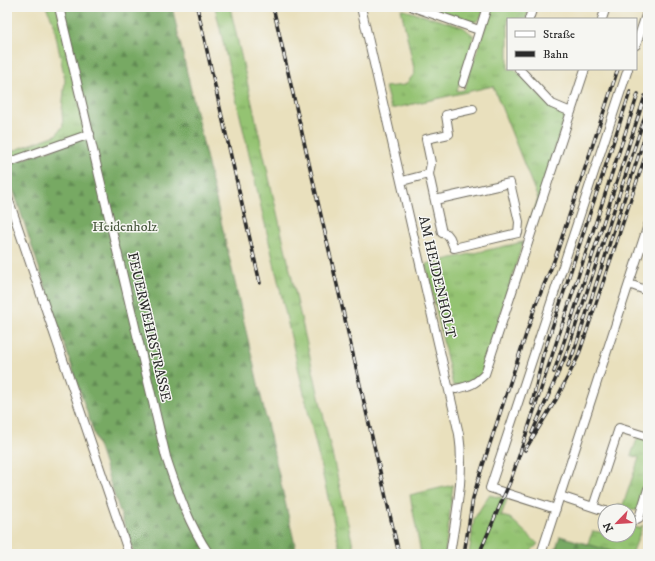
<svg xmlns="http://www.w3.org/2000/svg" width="655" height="561" font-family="'IM FELL DW Pica',serif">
  <defs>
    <pattern id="grass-tufts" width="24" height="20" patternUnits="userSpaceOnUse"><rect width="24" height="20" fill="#94c372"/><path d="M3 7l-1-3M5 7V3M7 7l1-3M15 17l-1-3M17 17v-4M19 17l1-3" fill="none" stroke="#799f5e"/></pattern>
    <pattern id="forest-firs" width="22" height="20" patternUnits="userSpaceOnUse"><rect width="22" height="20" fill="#77a964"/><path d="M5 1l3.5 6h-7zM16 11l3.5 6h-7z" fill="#628a53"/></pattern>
  </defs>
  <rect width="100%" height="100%" fill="#f6f6f2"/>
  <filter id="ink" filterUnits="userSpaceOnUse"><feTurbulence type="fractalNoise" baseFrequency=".025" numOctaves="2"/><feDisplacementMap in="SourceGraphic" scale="8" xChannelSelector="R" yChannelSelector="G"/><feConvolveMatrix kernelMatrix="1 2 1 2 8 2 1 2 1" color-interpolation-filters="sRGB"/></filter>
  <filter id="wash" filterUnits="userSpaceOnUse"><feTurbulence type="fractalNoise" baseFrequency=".012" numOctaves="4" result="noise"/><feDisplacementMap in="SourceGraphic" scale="16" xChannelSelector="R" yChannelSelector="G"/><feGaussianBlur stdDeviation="0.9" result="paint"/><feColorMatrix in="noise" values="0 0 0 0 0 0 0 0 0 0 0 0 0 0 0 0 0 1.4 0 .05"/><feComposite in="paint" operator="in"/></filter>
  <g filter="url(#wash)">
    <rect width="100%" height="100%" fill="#e9e0bd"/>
    <path fill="url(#grass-tufts)" stroke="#60774e" d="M46 7H57L86 135 12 159 10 152 56 135 63 126 62 111 65 80 53 21Z
      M215 7H230L355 554H341Z
      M436 7H484C483 12 482 18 477 21 468 26 445 15 437 10Z
      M492 7H530L526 19H508V69H515L550 106 565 116 529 231 526 232 538 199 493 86 391 109 385 87 405 85 415 73 401 9 463 27 474 36 457 91 464 90Z
      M523 242 482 374 472 382 453 386 426 264Z
      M638 437 648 440V481L638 510 619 511V504L623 505 639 458 631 455Z
      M453 485 445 554H421L410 495Z
      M489 495 507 499 501 516 510 518 538 544 528 554H469L474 519Z
      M643 525 632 554H621L587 545 593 531 605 533V535H629V526L639 528Z"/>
    <path fill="url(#forest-firs)" stroke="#516a48" d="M62 7H172L297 554H134L8 174 12 163 92 135Z
      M560 536 621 554H554Z"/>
  </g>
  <g filter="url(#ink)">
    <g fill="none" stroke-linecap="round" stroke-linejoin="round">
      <g stroke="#6e6a5e" stroke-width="10">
        <path id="minor" d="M59 7 166 457C177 490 189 525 209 554
          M361 7 459 434C465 475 456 514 450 554
          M413 7 479 30
          M529 19 533 7
          M602 19 606 7
          M636 45 648 9
          M519 69 552 104 571 112
          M463 83 487 7
          M7 163 90 134
          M429 174 442 233 447 234 450 238 454 248 518 233 519 222 510 183 435 200
          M402 181 429 174 431 163 426 139 449 134 446 115 473 109
          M7 195 129 554
          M629 284 648 291
          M456 389C470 386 475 384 485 374L585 69
          M560 496 605 511
          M593 507 619 428 648 437
          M556 509 490 488 628 69
          M629 520H635L639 518 648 489
          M541 554 648 225"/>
      </g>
      <use href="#minor" stroke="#fff" stroke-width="8"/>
      <g stroke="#2b2b2b" stroke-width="3.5">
        <path id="rail" d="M197 7 260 283
          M273 7 399 554
          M568 366 574 351 648 127
          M554 372 645 96
          M532 404 543 355 630 92
          M532 433 566 355 648 107
          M525 450 557 398 578 357 648 148
          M464 554 473 498 479 477 536 304 554 261 618 69
          M479 554 510 482 520 453 638 94"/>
      </g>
      <use href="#rail" stroke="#f6f6f2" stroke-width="2" stroke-dasharray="6" stroke-linecap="butt"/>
    </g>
  </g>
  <g text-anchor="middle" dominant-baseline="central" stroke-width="3" stroke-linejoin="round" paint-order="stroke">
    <g font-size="14" fill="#4a5940" stroke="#f6f6f2">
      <text x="125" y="227">Heidenholz</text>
    </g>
    <g font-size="14" fill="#2b2b2b" stroke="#f6f6f2">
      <text transform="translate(437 277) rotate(77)">AM HEIDENHOLT</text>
      <text transform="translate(149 327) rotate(77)">FEUERWEHRSTRASSE</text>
    </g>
  </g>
  <rect width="655" height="561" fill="none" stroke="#f6f6f2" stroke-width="24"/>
  <rect x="507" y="18" width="130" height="52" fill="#f6f6f2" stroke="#a5a5a2"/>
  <rect x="515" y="31" width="20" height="6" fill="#ffffff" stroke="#a5a5a2"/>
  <text x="543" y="38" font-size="12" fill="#2b2b2b">Straße</text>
  <rect x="515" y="51" width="20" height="6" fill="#2b2b2b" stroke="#a5a5a2"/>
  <text x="543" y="58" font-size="12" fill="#2b2b2b">Bahn</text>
  <g transform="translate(617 523) rotate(245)"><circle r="19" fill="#f6f6f2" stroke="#a5a5a2"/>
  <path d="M0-3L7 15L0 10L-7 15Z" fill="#d1495b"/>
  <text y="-6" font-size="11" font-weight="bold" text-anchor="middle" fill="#2b2b2b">N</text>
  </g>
</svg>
